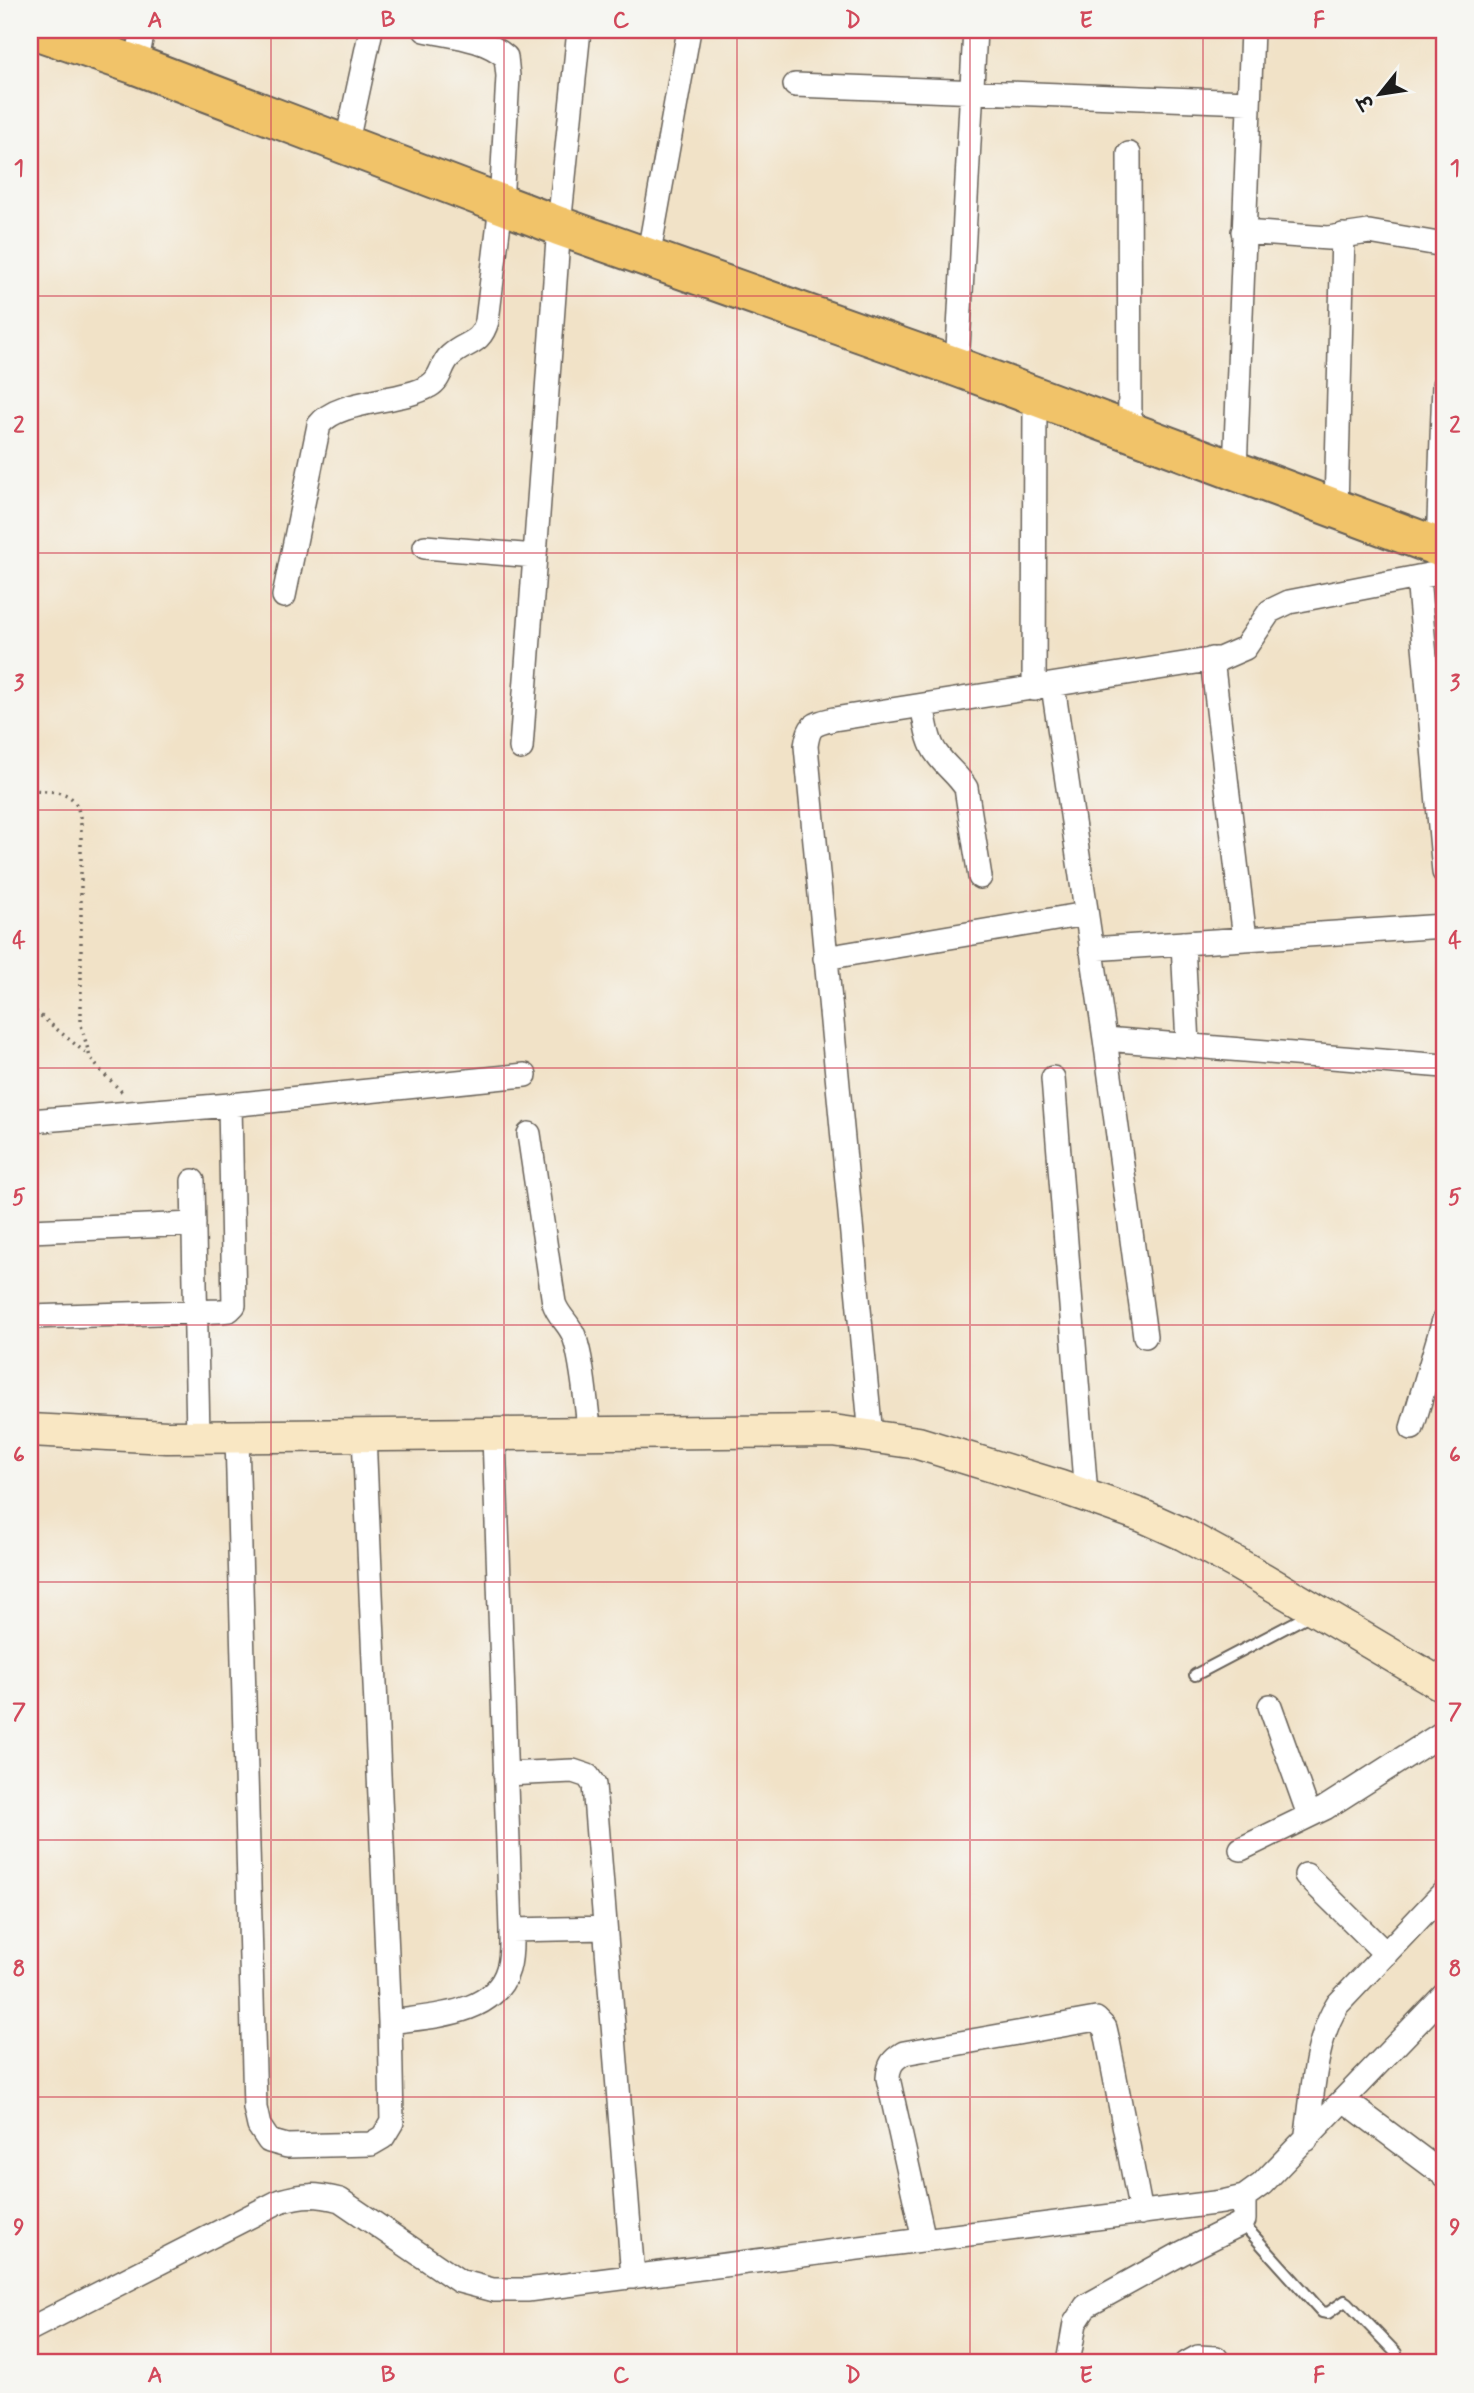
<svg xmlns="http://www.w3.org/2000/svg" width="1474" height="2393" font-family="Mynerve,'Playpen Sans Deva',sans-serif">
  <rect width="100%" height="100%" fill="#f6f6f2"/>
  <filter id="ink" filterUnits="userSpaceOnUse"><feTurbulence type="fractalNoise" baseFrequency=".0143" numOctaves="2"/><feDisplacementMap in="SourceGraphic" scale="14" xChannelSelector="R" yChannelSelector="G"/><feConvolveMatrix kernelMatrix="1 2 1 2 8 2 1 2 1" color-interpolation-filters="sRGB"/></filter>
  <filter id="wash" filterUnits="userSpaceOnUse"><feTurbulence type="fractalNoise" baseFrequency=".00686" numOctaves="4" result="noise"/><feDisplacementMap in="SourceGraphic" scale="28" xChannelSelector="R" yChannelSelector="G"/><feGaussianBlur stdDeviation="1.57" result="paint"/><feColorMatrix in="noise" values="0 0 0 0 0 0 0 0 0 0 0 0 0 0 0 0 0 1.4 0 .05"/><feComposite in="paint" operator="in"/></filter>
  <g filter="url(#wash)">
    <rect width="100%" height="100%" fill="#f1e2c7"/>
  </g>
  <g filter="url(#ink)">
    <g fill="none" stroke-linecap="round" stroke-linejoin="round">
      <g stroke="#676158" stroke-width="14">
        <path id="lane" d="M1195 1675 1311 1614
          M1242 2223 1322 2312 1328 2313 1345 2301 1348 2303 1396 2353"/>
      </g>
      <g stroke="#676158" stroke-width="26">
        <path id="street" d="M136 65 143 30
          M795 85 1249 102
          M346 146 371 30
          M1129 154 1130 431
          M1243 232 1328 238 1369 232 1444 245
          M648 258 689 30
          M957 367 975 30
          M1235 471 1252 30
          M1336 508 1343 235
          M425 547 535 556
          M1438 547 1444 385
          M1418 577 1444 872
          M284 596 319 425C338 399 401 403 429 386 442 379 440 365 450 356 466 341 480 346 487 321L501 205 508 76 506 57C485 38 452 36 425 30
          M1212 659 1245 939
          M1053 686 1105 1039 1145 1336
          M1034 689 1035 397
          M922 706C926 722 927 741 937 754 946 767 958 775 966 788L980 877
          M521 748 559 226 579 30
          M1183 943 1188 1045
          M1091 949 1444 926
          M825 958 1086 914
          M1105 1039 1444 1066
          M1053 1078 1086 1495
          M30 1121 230 1105 525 1075
          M529 1134 554 1303C558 1316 569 1323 574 1336 583 1360 586 1407 590 1434
          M193 1181 198 1437
          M30 1231 194 1224
          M30 1317 220 1311 229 1310 234 1305 230 1105
          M1412 1428 1444 1320
          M871 1436 806 746C809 724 814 724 834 719L1222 658 1245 648 1270 611 1289 602 1444 572
          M237 1437 255 2108 259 2126 269 2141 287 2146 371 2144 383 2137 392 2122 390 2022 364 1436
          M1270 1706 1309 1815
          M505 1774 573 1771 588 1776 594 1785 633 2277
          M1241 1849 1325 1808 1444 1732
          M1306 1875 1386 1954
          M511 1930 605 1928
          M390 2022C429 2016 495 2016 508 1969 512 1956 511 1943 511 1930L494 1436
          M1344 2100 1444 2175
          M1306 2140C1313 2097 1314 2040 1338 2004L1444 1892
          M924 2240 888 2078C889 2065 892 2060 904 2053L1096 2019 1105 2028 1108 2041 1141 2213
          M30 2329 280 2201C304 2194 316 2194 340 2200L459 2281 493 2290H527L1222 2202 1244 2197 1262 2184 1444 1995
          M1068 2363 1075 2323 1086 2306 1182 2253 1242 2223 1244 2220V2197
          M1187 2363 1198 2357 1216 2358 1219 2363"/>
      </g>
      <g stroke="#676158" stroke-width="35">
        <path id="secondary" d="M30 1430 167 1437 833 1431 918 1443 1061 1487 1143 1516 1183 1534 1236 1563 1444 1686"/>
      </g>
      <g stroke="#676158" stroke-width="42">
        <path id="highway" d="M35 30 136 65 559 226 957 367 1444 549"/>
      </g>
      <path stroke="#676158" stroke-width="3.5" stroke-dasharray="2 5" stroke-linecap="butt" d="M30 790C61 792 78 789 81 825V1025L90 1057 99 1069 124 1094
        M30 1007 88 1055"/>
      <use href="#lane" stroke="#fff" stroke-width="10"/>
      <use href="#street" stroke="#fff" stroke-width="23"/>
      <use href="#secondary" stroke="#f9e7c3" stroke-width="32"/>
      <use href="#highway" stroke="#f1c369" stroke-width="38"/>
    </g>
  </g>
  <path fill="none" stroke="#d1495b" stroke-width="2" stroke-opacity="0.55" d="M271 30V2363M504 30V2363M737 30V2363M970 30V2363M1203 30V2363M30 296H1444M30 553H1444M30 810H1444M30 1068H1444M30 1325H1444M30 1582H1444M30 1840H1444M30 2097H1444"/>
  <rect width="1474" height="2393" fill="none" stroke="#f6f6f2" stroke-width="77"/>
  <g transform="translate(1380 94) rotate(240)" stroke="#f6f6f2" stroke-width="5" paint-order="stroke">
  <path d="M0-5L12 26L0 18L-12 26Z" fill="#1c1c1c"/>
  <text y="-10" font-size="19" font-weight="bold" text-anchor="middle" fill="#1c1c1c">उ</text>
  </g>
  <rect x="38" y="38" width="1398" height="2316" fill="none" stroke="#d1495b" stroke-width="2.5"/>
  <g font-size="23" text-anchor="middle" font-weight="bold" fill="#d1495b">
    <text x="155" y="27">A</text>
    <text x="388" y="27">B</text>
    <text x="621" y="27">C</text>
    <text x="853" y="27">D</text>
    <text x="1086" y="27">E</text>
    <text x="1319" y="27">F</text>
    <text x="19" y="175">1</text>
    <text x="1455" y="175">1</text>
    <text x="19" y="432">2</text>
    <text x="1455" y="432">2</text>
    <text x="19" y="690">3</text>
    <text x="1455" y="690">3</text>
    <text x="19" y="947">4</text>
    <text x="1455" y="947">4</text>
    <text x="19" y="1204">5</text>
    <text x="1455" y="1204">5</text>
    <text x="19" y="1462">6</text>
    <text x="1455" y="1462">6</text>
    <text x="19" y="1719">7</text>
    <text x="1455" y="1719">7</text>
    <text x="19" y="1976">8</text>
    <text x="1455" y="1976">8</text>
    <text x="19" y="2234">9</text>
    <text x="1455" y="2234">9</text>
    <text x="155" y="2382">A</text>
    <text x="388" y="2382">B</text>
    <text x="621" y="2382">C</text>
    <text x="853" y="2382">D</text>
    <text x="1086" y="2382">E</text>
    <text x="1319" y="2382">F</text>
  </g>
</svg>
